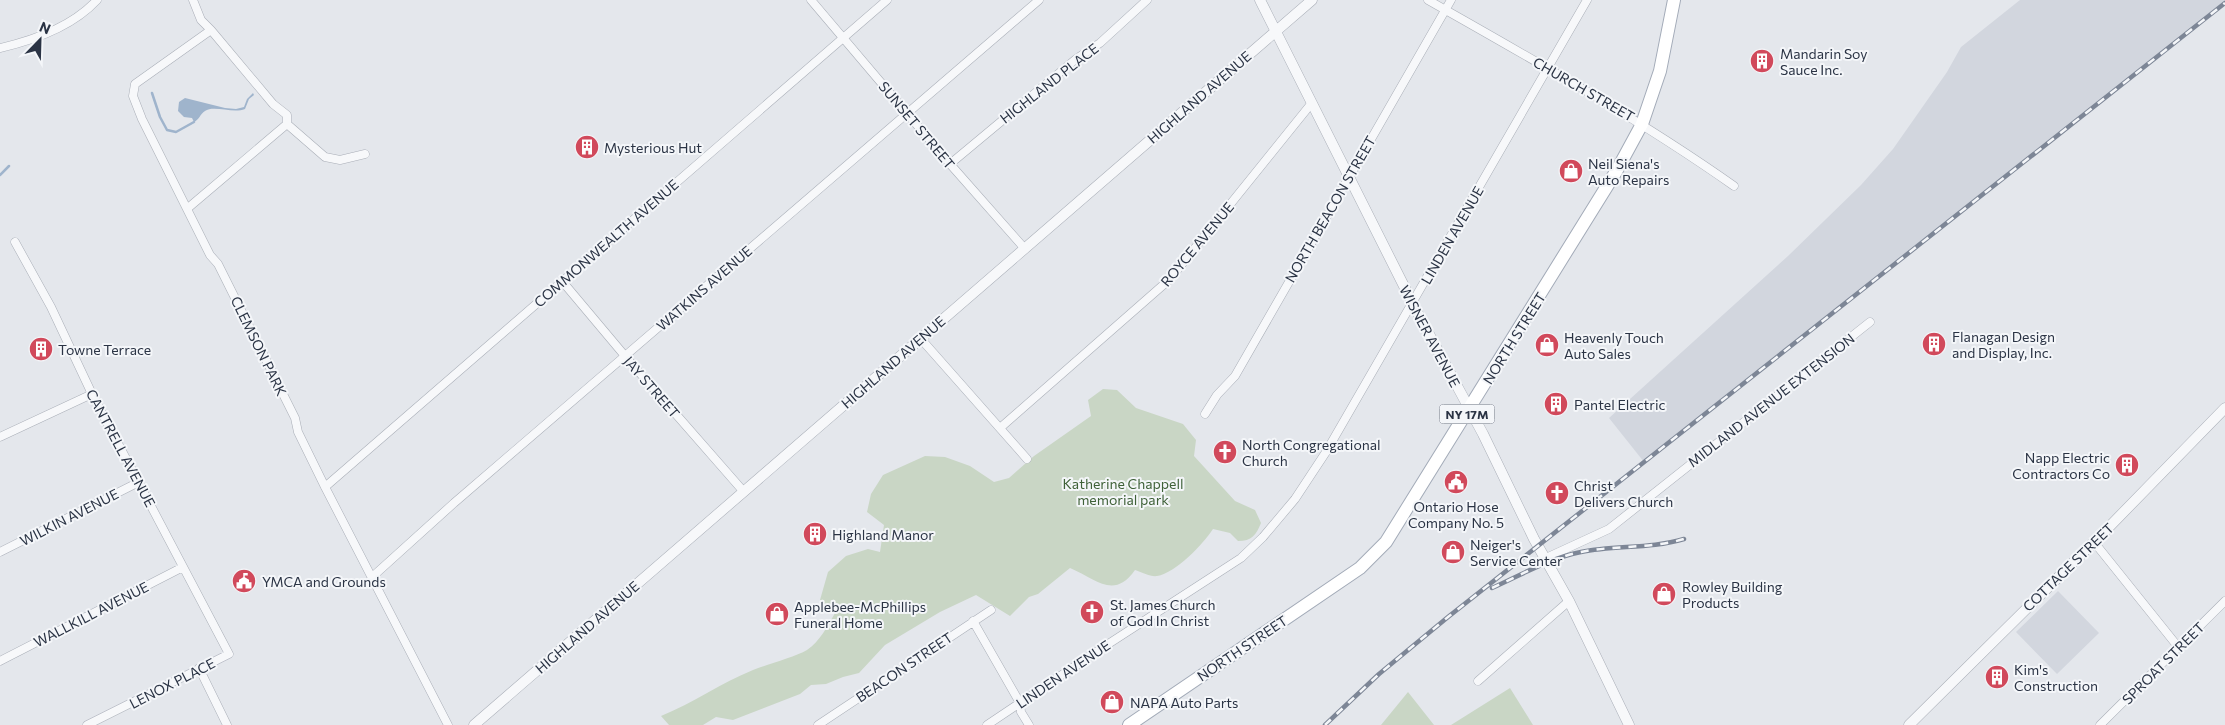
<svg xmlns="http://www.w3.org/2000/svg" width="2225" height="725" font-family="Commissioner,sans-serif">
  <rect width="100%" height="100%" fill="#e4e7ec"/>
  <path fill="#d2d6de" d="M2020 0H2224L2225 3 1644 462 1609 418 1788 256 1861 185 1893 149 1947 72 1961 47Z
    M2058 591 2099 633 2057 674 2016 632Z"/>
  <path fill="#c9d6c5" d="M1103 389 1117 390 1136 408 1183 424 1196 440 1194 456 1235 501 1255 510 1261 523C1256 535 1252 541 1238 541L1230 533 1213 529C1203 544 1176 573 1157 576 1151 577 1141 572 1135 570 1114 600 1096 579 1070 568L1038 594 1029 597 1010 616 976 595 940 612 885 645 859 673 843 677 826 684 811 685 800 694 733 720 716 717 703 725H669L661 716C693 703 721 683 753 670 768 664 795 657 807 650 820 641 827 627 835 613L820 600 828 572 846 556 868 549 880 552 884 525 867 512 871 494 883 475 925 456 945 457 970 466 994 482 1009 478 1034 456 1091 416 1088 400Z
    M1510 688 1533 725H1451Z
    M1408 692 1434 725H1381Z"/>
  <path fill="#9fb4cc" d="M253 93 254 95 249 99 245 109C233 114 214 105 205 111 200 114 199 120 194 122L192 118 184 117 178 111 179 102 185 98 225 108 236 109 244 107 247 99Z"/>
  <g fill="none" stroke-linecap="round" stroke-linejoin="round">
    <path stroke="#9fb4cc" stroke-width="2.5" d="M152 93 160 117 167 130 176 132 194 122
      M0 175 9 166"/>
    <g stroke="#a9aeb7" stroke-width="9">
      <path id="minor" d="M193 0 201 20 211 30
        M811 0 950 164 1025 249
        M1428 0C1532 59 1636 117 1734 186
        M0 48C35 40 72 27 97 0
        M287 124 325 157 340 160 365 154
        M950 164 1076 59 1100 43 1147 0
        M188 208 287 124V115L273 104 211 30 135 84 133 96 142 119 210 255 218 264 295 418 298 432 325 487 448 725
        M15 242 51 307 92 394 229 654 87 725
        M562 281 625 356 744 492
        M921 339 1027 459
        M1205 414 1217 395 1235 376 1451 0
        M1000 428 1170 279 1311 104
        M0 437 92 394
        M325 487 887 0
        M2094 542 2179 648
        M0 552 139 482
        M1546 558 1609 529 1870 322
        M371 578 454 503 1039 0
        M973 621 1020 703 1021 712 1029 725
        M0 661 183 567
        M199 668 227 725
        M1478 681 1569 601
        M818 725 991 610
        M987 725 1099 650 1241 558 1263 537 1295 499 1326 452 1587 0
        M2100 725 2225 601"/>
    </g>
    <g stroke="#a9aeb7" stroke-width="11">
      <path id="tertiary" d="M1260 0 1416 310 1483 434 1534 539 1569 601 1629 725
        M474 725 1312 0
        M1909 725 2110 526 2225 408"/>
    </g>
    <g stroke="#a3abb8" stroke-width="14">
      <path id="primary" d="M1129 725 1360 568 1386 542 1617 170 1642 124 1660 71 1674 0"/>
    </g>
    <use href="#minor" stroke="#f7f8fa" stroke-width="8"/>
    <use href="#tertiary" stroke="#f7f8fa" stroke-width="10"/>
    <use href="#primary" stroke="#fff" stroke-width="12"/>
    <g stroke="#7d8696" stroke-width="4.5">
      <path id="rail" d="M1492 588C1521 575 1550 558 1581 552 1615 545 1650 549 1684 539
        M1325 725 1379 674 1448 617 2225 3"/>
    </g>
    <use href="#rail" stroke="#f4f6f9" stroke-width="2.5" stroke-dasharray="8" stroke-linecap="butt"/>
  </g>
  <defs>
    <g id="building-disc" transform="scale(1.25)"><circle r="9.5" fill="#d1495b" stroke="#f4f6f9"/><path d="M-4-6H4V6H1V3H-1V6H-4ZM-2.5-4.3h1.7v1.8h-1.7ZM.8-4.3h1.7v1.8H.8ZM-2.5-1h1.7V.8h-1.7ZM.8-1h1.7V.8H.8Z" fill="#fff"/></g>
    <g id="shop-disc" transform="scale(1.25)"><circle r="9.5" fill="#d1495b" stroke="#f4f6f9"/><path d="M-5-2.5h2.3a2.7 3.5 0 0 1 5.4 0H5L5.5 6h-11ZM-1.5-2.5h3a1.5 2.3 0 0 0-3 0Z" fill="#fff"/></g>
    <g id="church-disc" transform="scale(1.25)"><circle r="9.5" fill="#d1495b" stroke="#f4f6f9"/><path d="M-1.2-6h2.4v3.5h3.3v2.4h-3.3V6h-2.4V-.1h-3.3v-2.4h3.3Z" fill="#fff"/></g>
    <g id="civic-disc" transform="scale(1.25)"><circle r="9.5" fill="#d1495b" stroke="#f4f6f9"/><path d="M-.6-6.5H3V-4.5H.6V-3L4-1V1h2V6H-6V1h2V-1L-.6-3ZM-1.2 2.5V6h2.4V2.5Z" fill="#fff"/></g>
  </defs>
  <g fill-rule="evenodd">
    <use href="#building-disc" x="1762" y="61"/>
    <use href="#building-disc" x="587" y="147"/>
    <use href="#shop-disc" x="1571" y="171"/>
    <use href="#building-disc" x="1934" y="344"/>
    <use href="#shop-disc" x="1547" y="345"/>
    <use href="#building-disc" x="41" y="349"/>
    <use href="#building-disc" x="1556" y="404"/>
    <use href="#church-disc" x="1225" y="452"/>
    <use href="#building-disc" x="2127" y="465"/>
    <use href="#civic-disc" x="1456" y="482"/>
    <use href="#church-disc" x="1557" y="493"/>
    <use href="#building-disc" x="815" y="534"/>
    <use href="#shop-disc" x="1453" y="552"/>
    <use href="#civic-disc" x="244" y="581"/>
    <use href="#shop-disc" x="1664" y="594"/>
    <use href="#church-disc" x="1092" y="612"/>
    <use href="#shop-disc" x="777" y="614"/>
    <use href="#building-disc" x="1997" y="677"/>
    <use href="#shop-disc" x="1112" y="702"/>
  </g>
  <g text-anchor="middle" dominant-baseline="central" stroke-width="4" stroke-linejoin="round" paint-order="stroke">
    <rect fill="#f4f6f9" stroke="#676e7b" stroke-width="1" x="1439.5" y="404.5" width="55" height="19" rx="4"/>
    <g font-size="12" font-weight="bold" fill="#2b3445">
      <text x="1467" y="414">NY 17M</text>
    </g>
    <g font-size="14" fill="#2b3445" stroke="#f4f6f9" text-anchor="start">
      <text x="1780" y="53">Mandarin Soy<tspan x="1780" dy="16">Sauce Inc.</tspan></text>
      <text x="604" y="147">Mysterious Hut</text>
      <text x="1588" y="163">Neil Siena's<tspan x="1588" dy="16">Auto Repairs</tspan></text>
      <text x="1952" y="336">Flanagan Design<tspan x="1952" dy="16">and Display, Inc.</tspan></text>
      <text x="1564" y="337">Heavenly Touch<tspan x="1564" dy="16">Auto Sales</tspan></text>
      <text x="58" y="349">Towne Terrace</text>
      <text x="1574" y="404">Pantel Electric</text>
      <text x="1242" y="444">North Congregational<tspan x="1242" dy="16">Church</tspan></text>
      <text x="2110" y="457" text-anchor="end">Napp Electric<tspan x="2110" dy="16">Contractors Co</tspan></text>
      <text x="1574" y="485">Christ<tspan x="1574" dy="16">Delivers Church</tspan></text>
      <text x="1456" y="506" text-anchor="middle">Ontario Hose<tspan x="1456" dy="16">Company No. 5</tspan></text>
      <text x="832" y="534">Highland Manor</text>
      <text x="1470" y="544">Neiger's<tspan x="1470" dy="16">Service Center</tspan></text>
      <text x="262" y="581">YMCA and Grounds</text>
      <text x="1682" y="586">Rowley Building<tspan x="1682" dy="16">Products</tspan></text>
      <text x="1110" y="604">St. James Church<tspan x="1110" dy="16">of God In Christ</tspan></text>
      <text x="794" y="606">Applebee-McPhillips<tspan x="794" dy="16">Funeral Home</tspan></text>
      <text x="2014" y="669">Kim's<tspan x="2014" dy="16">Construction</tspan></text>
      <text x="1130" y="702">NAPA Auto Parts</text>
    </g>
    <g font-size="14" fill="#2b3445" stroke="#f4f6f9">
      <text transform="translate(1049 83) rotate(-38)">HIGHLAND PLACE</text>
      <text transform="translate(1584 89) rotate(30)">CHURCH STREET</text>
      <text transform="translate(1199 97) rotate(-41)">HIGHLAND AVENUE</text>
      <text transform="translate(917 125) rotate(50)">SUNSET STREET</text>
      <text transform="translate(1330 209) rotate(-60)">NORTH BEACON STREET</text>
      <text transform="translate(1452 235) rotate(-60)">LINDEN AVENUE</text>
      <text transform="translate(606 243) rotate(-41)">COMMONWEALTH AVENUE</text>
      <text transform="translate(1197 244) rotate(-50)">ROYCE AVENUE</text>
      <text transform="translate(704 288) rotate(-41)">WATKINS AVENUE</text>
      <text transform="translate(1430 336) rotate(62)">WISNER AVENUE</text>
      <text transform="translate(1514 338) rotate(-58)">NORTH STREET</text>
      <text transform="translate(259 346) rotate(64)">CLEMSON PARK</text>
      <text transform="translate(893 362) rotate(-41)">HIGHLAND AVENUE</text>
      <text transform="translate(652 387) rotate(49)">JAY STREET</text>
      <text transform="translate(1771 400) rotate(-38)">MIDLAND AVENUE EXTENSION</text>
      <text transform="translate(121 448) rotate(62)">CANTRELL AVENUE</text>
      <text transform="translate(69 517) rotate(-27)">WILKIN AVENUE</text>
      <text transform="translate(2068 567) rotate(-44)">COTTAGE STREET</text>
      <text transform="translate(91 614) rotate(-27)">WALLKILL AVENUE</text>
      <text transform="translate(587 627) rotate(-41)">HIGHLAND AVENUE</text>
      <text transform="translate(1242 648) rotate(-34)">NORTH STREET</text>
      <text transform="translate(2163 663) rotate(-45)">SPROAT STREET</text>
      <text transform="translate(904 667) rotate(-34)">BEACON STREET</text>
      <text transform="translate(1063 674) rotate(-34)">LINDEN AVENUE</text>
      <text transform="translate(172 683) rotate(-27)">LENOX PLACE</text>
    </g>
    <g font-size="14" fill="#3f6138" stroke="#f4f6f9">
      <text x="1123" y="483">Katherine Chappell<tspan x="1123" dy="16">memorial park</tspan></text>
    </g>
  </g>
  <g transform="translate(40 40) rotate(23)" stroke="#f4f6f9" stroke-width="4" paint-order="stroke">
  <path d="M0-4L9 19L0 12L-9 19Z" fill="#2b3445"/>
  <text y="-8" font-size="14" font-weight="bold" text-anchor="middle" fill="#2b3445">N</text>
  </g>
</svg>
